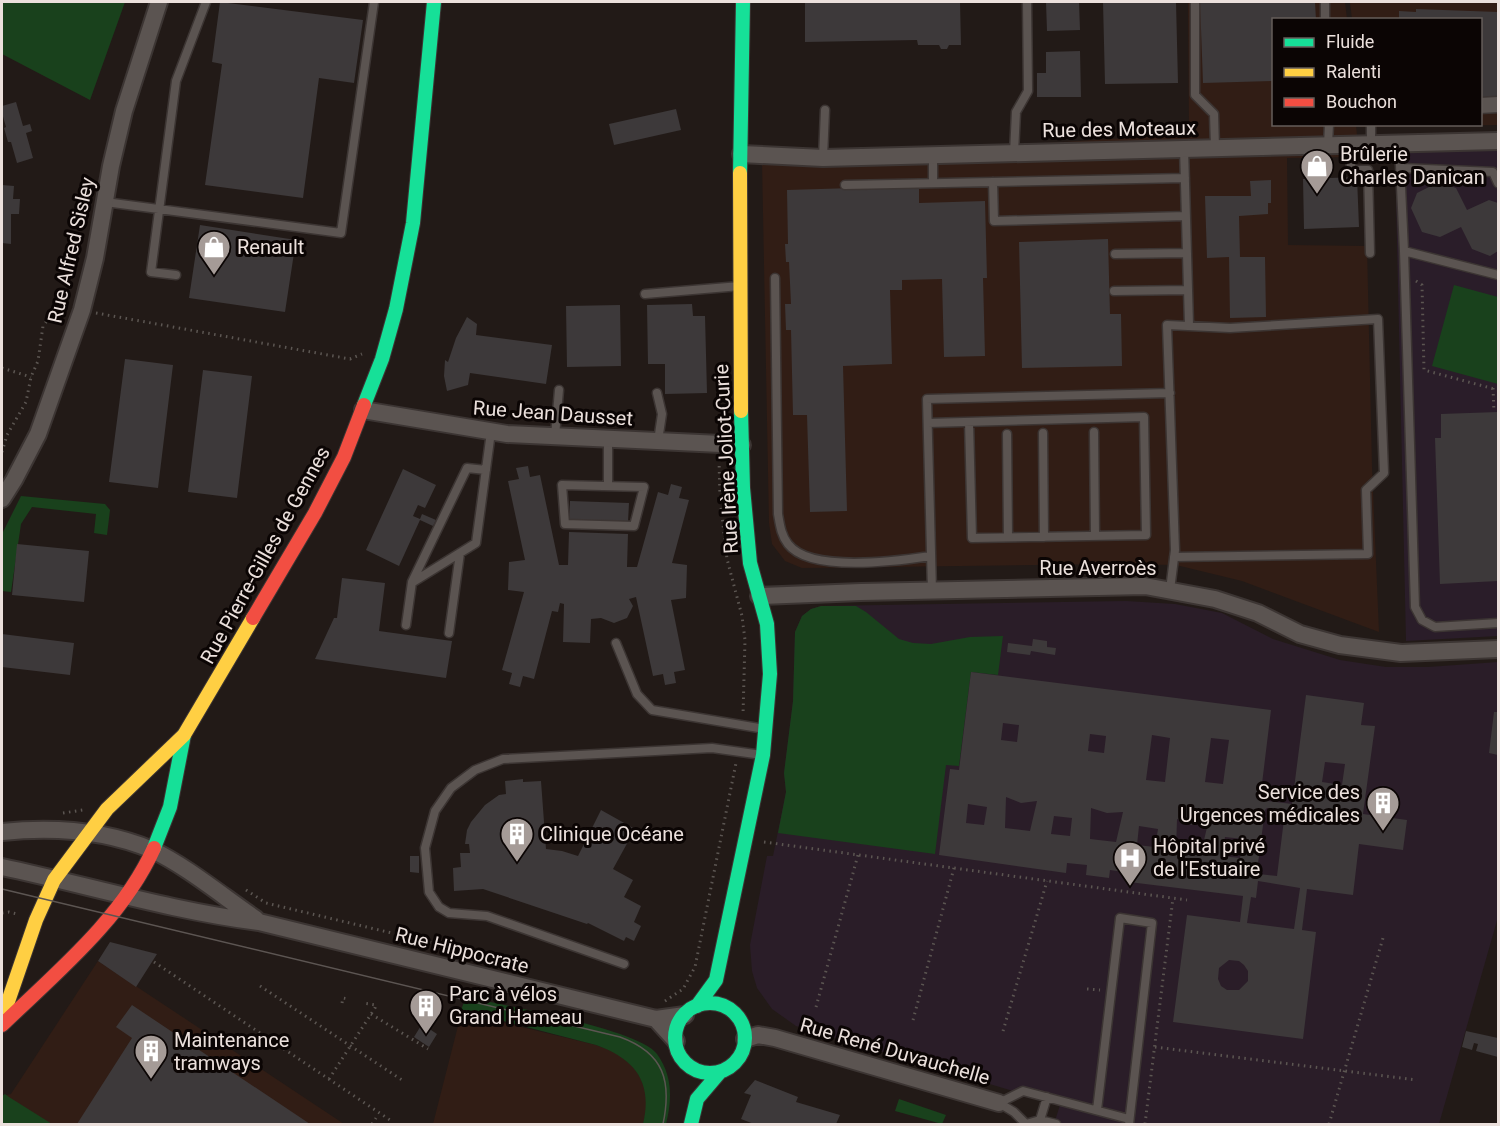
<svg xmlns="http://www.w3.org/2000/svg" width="1500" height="1126" font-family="Roboto,sans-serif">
  <rect width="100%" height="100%" fill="#221a17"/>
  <path fill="#311d15" d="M1188 2H1345L1347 19 1274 20V124L1356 125 1359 157 1287 158 1288 245 1367 246 1372 467 1379 632 1242 581 1176 565 1114 564 802 568 785 561 772 544 769 523 762 161 1189 134Z
    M1350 2H1498V125L1360 127 1359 125 1480 124V20L1352 19Z
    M98 961 344 1124H2V1096L11 1094Z
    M464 1013 596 1045 615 1052 634 1067 641 1079 647 1095V1111L643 1124H433L459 1022 462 1023Z"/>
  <path fill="#2a1d29" d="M1498 150V636L1406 641 1395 153Z"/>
  <path fill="#2a1d28" d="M1126 601 1175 604 1222 613 1273 639 1340 660 1386 667H1428L1498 662V917L1439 1124H1054L1060 1105 796 1026 772 1009 757 988 752 971 750 945 767 856H773L786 792 784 773 793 701 795 632 802 616 811 609 821 606Z"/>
  <path fill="#19411c" d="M2 2H125L90 100 2 54Z
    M1454 285 1498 297V384L1432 366Z
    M21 496 105 504 110 510 107 535 94 533 96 514 32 507 21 524 11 592 2 591V534Z
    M821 606H856L866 612 899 639 913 643 931 644 970 637 1003 636 998 675 971 672 959 766 946 765 935 854 778 833 786 792 784 773 793 701 795 632 802 616 811 609Z
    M466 997C502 1005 639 1029 657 1054 673 1076 672 1100 666 1124H643C653 1082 635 1059 596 1045L461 1010Z
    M5 1094 9 1097 52 1124H2V1096Z
    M899 1099 946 1115 942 1124 895 1111Z"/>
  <path fill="#3d393a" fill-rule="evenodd" d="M220 2 363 20 354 83 319 78 303 198 205 185 222 64 212 62Z
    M805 2H960L961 45H949L947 49H941L939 45H918L917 40 805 42Z
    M1046 2H1079L1080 30 1047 31Z
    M1103 2H1176L1178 83 1105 84Z
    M1200 2H1315L1316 20H1274V81L1203 83Z
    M1416 9 1498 12V96L1480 98V20H1399V11L1416 12Z
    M1080 51 1081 97H1037V73H1046V52Z
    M16 102 23 126 30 124 32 131 26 133 33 158 17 163 11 142H8L4 128 6 127 2 113V106Z
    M676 109 681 130 614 145 609 124Z
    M1378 153H1387V163H1378Z
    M1357 177 1359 227 1304 229 1303 179Z
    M1271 180V203H1268V214L1239 216 1240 257H1265L1266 317 1230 318 1229 257 1207 258 1205 196H1251L1250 181Z
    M1439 182 1456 188 1467 210 1489 200 1498 203V251L1490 256 1472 249 1461 227 1440 237 1422 232 1411 208 1417 193Z
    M2 185 14 186 13 199H20L19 214H11V244L2 243Z
    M919 186V203L985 201 987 278H983L985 356 944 357 942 279 902 280V290H890L892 364 843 366 847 511 810 512 807 415H793L791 330H786L785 304H791L789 262H786L785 244H788L787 190Z
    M200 225 296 240 285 312 189 298Z
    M1108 239 1110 314H1121L1122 366 1022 368 1019 242Z
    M692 304 693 316H705L707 393 665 394V364H648L647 305Z
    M620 305 621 366 567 367 566 306Z
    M467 317 477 324 476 335 552 345 546 384 470 373 468 385 447 391 444 376 445 360 448 362 456 338Z
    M125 359 173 365 158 488 109 482Z
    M203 370 252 376 237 498 188 492Z
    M1498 412V581L1440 584 1435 438H1441V414Z
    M528 466 530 477 540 475 559 565H568L569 532 628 534 627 567H637L658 492 668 495 671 484 682 487 679 498 689 500 672 563 687 565 686 598 671 600 685 670 674 672 676 683 665 685 663 674 653 676 636 597 629 599 633 606 627 618 614 623 601 618 591 619 590 643 563 642 564 604 560 603 558 612 552 611 534 679 523 676 520 687 509 684 512 673 502 670 524 592 508 590 509 562 525 560 508 481 519 479 516 468Z
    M403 469 436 485 425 508 418 505 413 516 420 519 422 514 436 520 433 526 420 520 399 566 366 550Z
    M570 501 629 503 628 522 569 520Z
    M17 544 89 551 84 602 12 595Z
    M342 578 385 583 379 631 452 641 446 678 315 659 334 618H337Z
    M2 634 74 643 70 675 2 667Z
    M1033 639 1047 641V647L1056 648 1055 655 1031 651 1030 655 1007 652 1008 643 1032 646Z
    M971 672 1271 710 1260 800 1292 804 1306 695 1364 703 1361 725 1375 726 1363 814 1407 820 1403 850 1359 844 1353 895 1307 889 1302 930 1316 932 1303 1039 1173 1022 1187 915 1240 922 1243 896 1129 882 1130 873 1110 870 1109 878 1086 875 1087 865 1067 863 1066 873 939 855 950 769 959 770ZM1003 723 1019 725 1017 742 1001 740ZM1090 734 1106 736 1104 753 1088 751ZM1152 735 1170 738 1165 782 1146 780ZM1211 738 1229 740 1223 784 1205 782ZM1325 762 1345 764 1342 785 1322 782ZM1006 797 1021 803 1037 801 1030 831 1005 828ZM968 804 987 807 984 825 966 823ZM1091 808 1107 813 1123 812 1116 842 1090 839ZM1267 808 1285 811 1277 876 1259 874 1257 871 1265 810ZM1054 816 1072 818 1070 836 1051 834ZM1177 819 1192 825 1208 823 1201 853 1176 850ZM1139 826 1158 829 1155 847 1137 845ZM1225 837 1243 839 1240 858 1222 856ZM1258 881 1300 888 1294 929 1247 923 1251 897 1256 898ZM1229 960 1239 961 1244 965 1248 971V981L1239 990H1227L1221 986 1218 979 1219 968Z
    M1494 712H1498V755L1489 753Z
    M523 779V782L541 781 546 849 562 851 578 856 601 810 635 829 613 869 633 880 624 897 641 906 634 922 641 926 634 941 626 937 624 941 588 923 587 924 483 889 454 891 453 868 461 867 460 853H470L469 844H465L467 830 471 822 485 805 499 795 506 794 505 781Z
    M410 856H419V873L410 872Z
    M110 942 157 954 136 987 98 961Z
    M132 1005 310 1124H77L132 1038 116 1027Z
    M422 1024 437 1034 429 1047 414 1037Z
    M1466 1031 1498 1038V1057L1476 1051 1478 1044 1474 1043 1472 1050 1462 1047Z
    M755 1080 798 1097 796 1102 840 1115 836 1124H754L741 1119 751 1095 744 1093Z"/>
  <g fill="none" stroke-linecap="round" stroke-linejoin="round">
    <g stroke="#3c3533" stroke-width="11">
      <path id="lane" d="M1195 2V95L1214 114 1215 147
        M1325 2V20
        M1480 102 1498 101
        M1480 109 1498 108
        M1350 144 1351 170H1368L1370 253
        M1371 144V124
        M1399 144 1404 251 1498 275
        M1328 145 1329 124
        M1184 148 1189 325
        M1014 153 1016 112 1028 91 1027 2
        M933 155V183
        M823 158 825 110
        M1402 168 1493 172 1498 183
        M993 182 994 221 1186 216
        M845 185 1185 178
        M105 202 341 233 374 2
        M1404 251 1415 607 1422 620 1435 627 1498 623
        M1115 254 1187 253
        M176 275 151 272 176 81 206 2
        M775 278 778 514C780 525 781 535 788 544 810 573 898 561 931 556
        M1114 291 1188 290
        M645 294 740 286
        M657 393 662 414 658 441
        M928 423 1144 417 1146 535 972 538 969 422
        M1094 432 1095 536
        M1043 433 1044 537
        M1007 434 1008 537
        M555 436 559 390
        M562 485 644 487 634 526 565 524Z
        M608 486V439
        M413 582 476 543 491 432
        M1170 590 1175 550 1167 325 1230 328 1378 319 1384 473 1366 490 1368 554 1174 557
        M932 591 927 399 1170 393
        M406 625 412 582 467 468 486 470
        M449 633 460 553
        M616 643 637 694 652 710 765 729
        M624 964 487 916 449 913 439 907 429 892 425 848 435 811 451 788 475 770 503 759 712 748 762 755
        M999 1103 1023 1091 1129 1119
        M999 1103 1014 1112 1026 1124 1040 1120 1056 1124
        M1097 1110 1120 918 1152 923 1129 1124
        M1040 1120 1047 1097"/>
    </g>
    <g stroke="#3c3533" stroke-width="20">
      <path id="street" d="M741 154 823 158 1498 141
        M363 410 507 434 742 445
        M2 499 14 480 38 434 82 310 95 258 111 166 124 111 159 2
        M759 596 861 592 1145 586 1215 599 1258 613 1300 634 1340 645 1401 653 1498 649
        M2 832C52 827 105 830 152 850 185 865 225 898 256 919
        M2 867C87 885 172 911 259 922L656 1019 685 1015
        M656 1019 676 1041
        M745 1039 758 1035 775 1038 999 1103"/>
    </g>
    <g stroke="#3c3533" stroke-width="16">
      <path id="fast" d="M740 173 743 2
        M364 405 382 359 396 309 413 223 434 2
        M154 848 170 807 184 735
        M675 1038a35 35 0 1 1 70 0a35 35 0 1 1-70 0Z
        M697 1006 716 980 763 755 770 674 767 624 750 563 743 488 741 411
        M691 1124 697 1099 720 1072"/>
    </g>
    <g stroke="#3c3533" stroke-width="16">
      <path id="slow" d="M740 173 741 411
        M2 1019 36 920 54 880 107 809 184 735 253 618"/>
    </g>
    <g stroke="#3c3533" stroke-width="16">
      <path id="jam" d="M253 618 315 513 344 457 364 405
        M2 1025C57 972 122 919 154 848"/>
    </g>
    <path stroke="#5c5652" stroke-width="3" stroke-dasharray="1.5 4.5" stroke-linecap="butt" d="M1416 281 1422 285 1424 370 1498 390
      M96 313 350 359 362 354
      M2 368 31 377
      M1493 388 1494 412
      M2 452 7 435 26 402 31 377 38 361 43 326 54 312 66 311
      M719 460 720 498 727 559 742 616 745 640 743 715
      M63 813 83 810
      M764 842 1187 900
      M246 890 266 903 488 956 527 969
      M2 913 9 912 17 914
      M154 962 393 1122
      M260 986 402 1080
      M1087 989 1100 990
      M665 1001 683 989 695 967 736 763
      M342 1003 343 998 349 999
      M816 1007 858 855
      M371 1014 428 1049
      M913 1020 954 868
      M1003 1031 1047 881
      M1155 1047 1417 1080
      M329 1079 375 1008 376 1005 363 1003
      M372 1124 376 1118
      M1145 1124 1173 898
      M1329 1124 1383 938"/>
    <use href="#lane" stroke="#5b5451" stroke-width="8"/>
    <use href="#street" stroke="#5b5451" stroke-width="16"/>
    <use href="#fast" stroke="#16e098" stroke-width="14"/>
    <use href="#slow" stroke="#ffcf43" stroke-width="14"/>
    <use href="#jam" stroke="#f24e42" stroke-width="14"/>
    <path stroke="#5c5552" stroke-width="1.5" d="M2 889 620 1037C664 1053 672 1081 663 1124"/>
  </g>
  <defs>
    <g id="shop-pin" transform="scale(1.725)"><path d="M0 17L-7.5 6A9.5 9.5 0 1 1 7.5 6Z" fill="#a59b97" stroke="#0b0504"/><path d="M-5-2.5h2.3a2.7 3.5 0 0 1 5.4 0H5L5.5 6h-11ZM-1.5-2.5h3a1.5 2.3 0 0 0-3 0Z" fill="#fff"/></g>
    <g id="building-pin" transform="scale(1.725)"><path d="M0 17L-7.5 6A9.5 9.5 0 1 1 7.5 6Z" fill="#a59b97" stroke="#0b0504"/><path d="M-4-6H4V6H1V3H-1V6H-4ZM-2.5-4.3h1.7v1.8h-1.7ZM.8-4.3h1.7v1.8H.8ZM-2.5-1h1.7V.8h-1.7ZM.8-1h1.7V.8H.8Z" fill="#fff"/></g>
    <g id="hospital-pin" transform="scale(1.725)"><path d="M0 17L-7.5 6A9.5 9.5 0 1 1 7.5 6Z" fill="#a59b97" stroke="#0b0504"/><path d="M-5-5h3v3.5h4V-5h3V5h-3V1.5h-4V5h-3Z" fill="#fff"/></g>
  </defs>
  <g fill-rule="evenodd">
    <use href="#shop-pin" x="1317" y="166"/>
    <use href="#shop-pin" x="214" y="247"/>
    <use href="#building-pin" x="1383" y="803"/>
    <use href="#building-pin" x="517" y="834"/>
    <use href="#hospital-pin" x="1130" y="858"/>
    <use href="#building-pin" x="426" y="1006"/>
    <use href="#building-pin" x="151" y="1051"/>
  </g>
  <g text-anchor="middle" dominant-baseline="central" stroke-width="6" stroke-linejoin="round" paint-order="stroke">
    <g font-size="20" fill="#ebe0dc" stroke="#0b0504">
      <text transform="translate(1119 129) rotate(-1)">Rue des Moteaux</text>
      <text transform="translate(71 250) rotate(-77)">Rue Alfred Sisley</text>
      <text transform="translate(553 413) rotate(4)">Rue Jean Dausset</text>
      <text transform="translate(726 459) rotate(-93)">Rue Irène Joliot-Curie</text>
      <text transform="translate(265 555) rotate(-61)">Rue Pierre-Gilles de Gennes</text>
      <text x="1098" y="568">Rue Averroès</text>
      <text transform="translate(462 950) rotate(14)">Rue Hippocrate</text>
      <text transform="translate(895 1051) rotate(16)">Rue René Duvauchelle</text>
    </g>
    <g font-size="20" fill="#ebe0dc" stroke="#0b0504" text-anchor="start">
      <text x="1340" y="154">Brûlerie<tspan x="1340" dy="23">Charles Danican</tspan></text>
      <text x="237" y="247">Renault</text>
      <text x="1360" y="792" text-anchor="end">Service des<tspan x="1360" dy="23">Urgences médicales</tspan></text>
      <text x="540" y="834">Clinique Océane</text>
      <text x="1153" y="846">Hôpital privé<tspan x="1153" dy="23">de l'Estuaire</tspan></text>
      <text x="449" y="994">Parc à vélos<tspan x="449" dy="23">Grand Hameau</tspan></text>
      <text x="174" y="1040">Maintenance<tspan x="174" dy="23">tramways</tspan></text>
    </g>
  </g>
  <rect width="1500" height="1126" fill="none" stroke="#ebe0dc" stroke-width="6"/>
  <rect x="1272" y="18" width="210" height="108" fill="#0b0504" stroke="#655d5a" stroke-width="1.5"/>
  <rect x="1284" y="38" width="30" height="9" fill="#16e098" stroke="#655d5a" stroke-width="1.5"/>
  <text x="1326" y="48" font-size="18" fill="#ebe0dc">Fluide</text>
  <rect x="1284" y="68" width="30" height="9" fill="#ffcf43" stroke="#655d5a" stroke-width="1.5"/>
  <text x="1326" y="78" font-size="18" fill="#ebe0dc">Ralenti</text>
  <rect x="1284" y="98" width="30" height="9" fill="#f24e42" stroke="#655d5a" stroke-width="1.5"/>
  <text x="1326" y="108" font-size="18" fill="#ebe0dc">Bouchon</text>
</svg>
